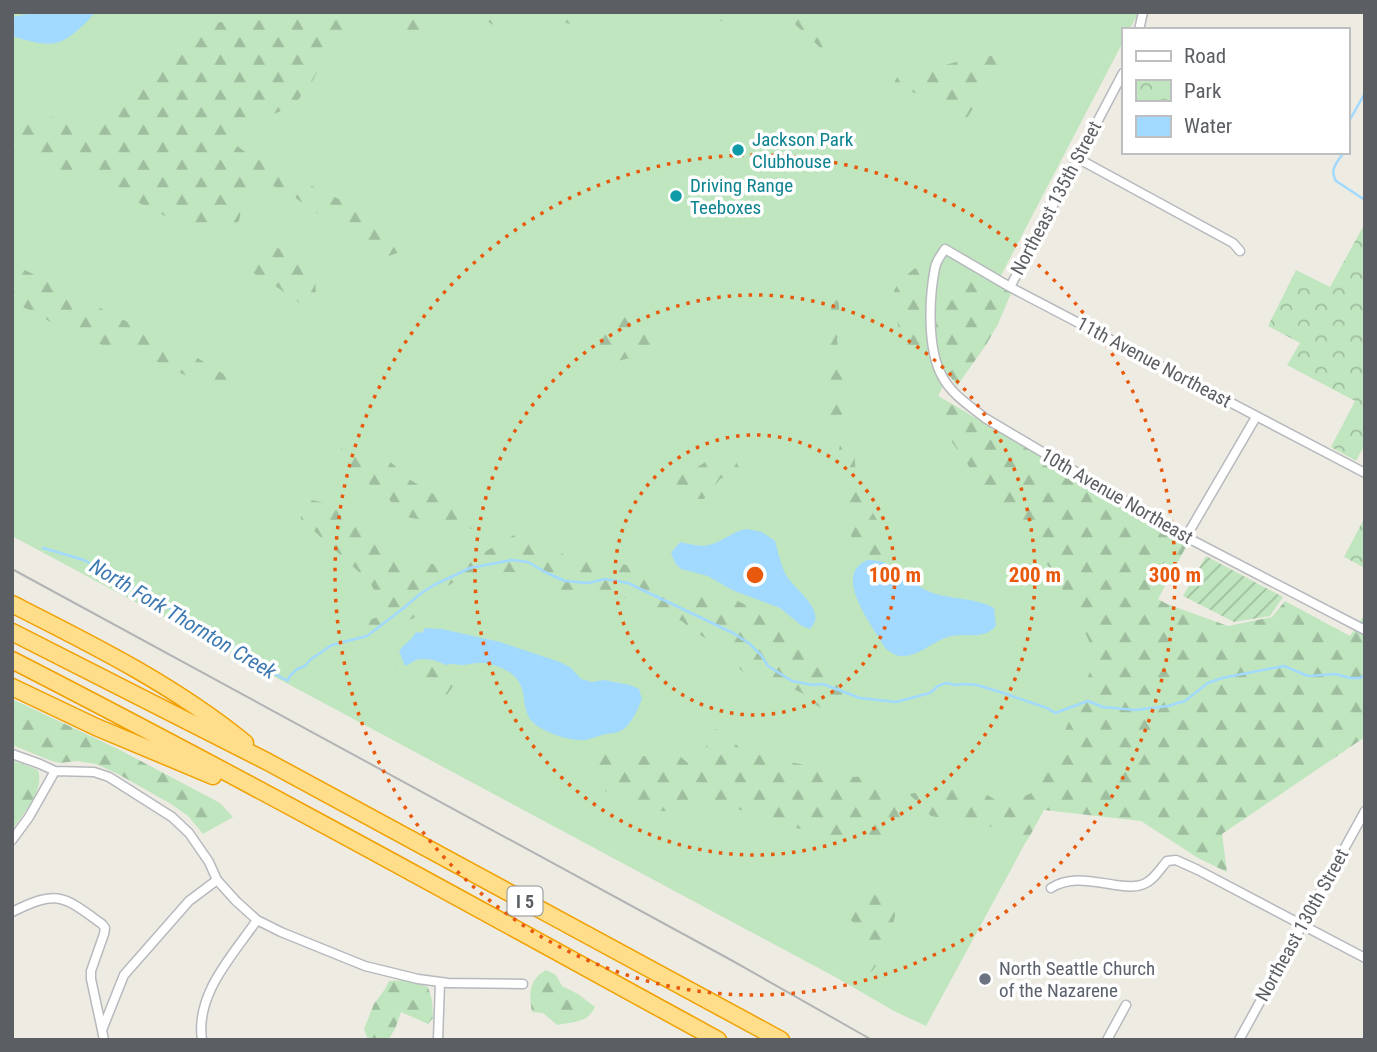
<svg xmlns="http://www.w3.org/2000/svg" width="1377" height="1052" font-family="'Roboto Condensed',sans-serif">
  <defs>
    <pattern id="forest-firs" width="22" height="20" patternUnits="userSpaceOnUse" patternTransform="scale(1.75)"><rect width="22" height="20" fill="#c0e6bf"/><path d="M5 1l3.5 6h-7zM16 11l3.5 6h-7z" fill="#9fbe9f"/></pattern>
    <pattern id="park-crowns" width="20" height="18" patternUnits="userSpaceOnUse" patternTransform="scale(1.75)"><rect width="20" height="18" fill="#c0e6bf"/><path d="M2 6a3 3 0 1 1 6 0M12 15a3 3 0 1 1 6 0" fill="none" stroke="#9fbe9f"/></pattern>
    <pattern id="garden-furrows" width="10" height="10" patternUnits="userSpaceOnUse" patternTransform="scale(1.75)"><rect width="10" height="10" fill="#c0e6bf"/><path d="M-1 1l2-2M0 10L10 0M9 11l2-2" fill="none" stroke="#9fbe9f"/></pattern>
  </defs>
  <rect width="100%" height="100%" fill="#eeebe3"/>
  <path fill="#c0e6bf" d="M12 12H1139L1129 30H1123V42L938 396 1188 543 926 1026 894 1011 837 978 12 536Z"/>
  <path fill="url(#forest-firs)" d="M281 12H404L426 24 432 37 423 40 375 18 340 37 322 62 313 80 295 104 270 116 238 119 232 128 233 138 237 146 251 156 279 168 308 184 380 219 404 235 407 250C386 255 381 265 363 246L290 194 265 182 244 194 239 221 227 230H192L83 174 55 170 12 151V122L58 116 88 122 122 108 163 64 219 22 244 24 279 15Z
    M456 12H582L586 14 585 24 573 25 550 18 528 19 514 30 495 26 477 15Z
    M700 12H740L747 18 745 23 719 21 701 15Z
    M750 12H805L826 53 785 15 757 16Z
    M979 56H1006L967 118 894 83 903 67 926 70Z
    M268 246 305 254 315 276 316 295 300 303 268 281 249 271 248 254Z
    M928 261 927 280 939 303 947 304C952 291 960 274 975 270L1012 291 998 324 986 345 957 386 944 368 938 345C905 359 902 345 896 316 895 308 891 297 895 289 902 276 916 267 928 261Z
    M12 266H17L191 354 225 375 230 381 231 388 227 390 216 387 191 378 138 353 99 344 57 327 40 315 12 302Z
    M832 290 839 300V322L837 339 840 373 849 382C850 397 847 408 838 421L827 418 825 350 827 298Z
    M605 313C626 314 645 326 659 341L658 353 650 358C637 356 625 358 613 363L609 352H600C587 333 589 328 605 313Z
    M938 396 1188 543 1158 599 1167 604 1228 626 1272 617 1285 601 1350 636 1365 614V737L1222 834 1227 872 1198 858 1141 821 1044 810 1027 841 1005 829 931 816 909 794 970 784 1005 806 1031 793 1061 740 1090 672 1094 652 1074 608 1031 538 983 487 952 442Z
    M854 438 861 445C859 449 855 455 855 460 854 485 879 525 893 545L884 556 870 555 854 561 846 486 837 458 841 441Z
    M341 443 361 447 386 458 412 481 439 497 473 529 401 516 384 492 353 476 341 463Z
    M712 457 736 461 740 470 737 480 721 478 704 499H694L663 488 658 478 659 473C686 475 692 472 712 457Z
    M301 498 331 504 378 543 405 561 429 564H448L481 554 516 534 529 535 550 545 567 557 590 558 600 562 629 565 650 583 669 596 716 594 732 598 800 633 840 674 845 689 835 711C815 711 813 698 798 691 784 685 770 691 756 682 741 673 730 657 717 646 708 639 698 634 689 628 679 615 672 620 661 613 658 611 656 608 653 606 643 600 605 593 593 595 578 598 565 602 550 599 531 576 521 568 491 574 480 576 472 580 462 577L427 599C422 619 420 614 403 623 394 628 388 636 382 644L365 647 356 632 354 624 359 620H369L378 617 383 608 370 582 301 519Z
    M392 652 396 653 405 667C428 655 444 664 468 668 457 676 451 692 440 703L429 680 407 673H397L390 654Z
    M12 699 120 750 220 803 233 817 203 834 188 816 171 804 118 774 96 764 77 761 60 763 52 761 12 745Z
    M712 728 726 732 740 749 770 758 820 768 854 777 868 776 880 792 897 797 911 829 895 841H837L741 810 701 804 685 813 650 810 614 798 601 787 594 766 604 753 629 760 644 756 681 757 691 766 700 767Z
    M12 760 38 770C45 790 23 814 12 830Z
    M879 887 892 896C893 901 895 908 895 913 895 926 881 964 871 972L864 968 863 935 851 920V904L848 897 852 894C858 894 868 891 874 894Z
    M546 970 556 975 562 986 578 994 595 1007C588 1023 572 1022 557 1025L543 1013 532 1012C529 994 528 980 546 970Z
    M407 980 428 987 432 1000 433 1018 428 1024 401 1012 395 1029 388 1040H368L364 1029 374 1004 385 989 389 981Z"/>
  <path fill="url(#park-crowns)" d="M1365 223V444L1356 461 1331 447 1355 401 1287 365 1300 343 1268 326 1296 270 1330 287Z
    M1365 517V568L1344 557Z"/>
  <path fill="url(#garden-furrows)" d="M1206 556 1283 597 1270 616 1234 622 1183 596Z"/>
  <path fill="#a2d9ff" d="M40 12H95C88 22 68 41 56 43 43 46 25 40 12 36V17Z
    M747 529 762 532 775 541C778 551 780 563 785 573 793 590 829 610 810 629L802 626 780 608 732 590 708 576 681 569 675 563 671 553 680 542C692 545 704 548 715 543 727 538 734 531 747 529Z
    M868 560C898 560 906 582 930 592 951 600 974 597 994 608L996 626C983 641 966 632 948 637 933 641 919 657 901 656 895 656 891 652 886 649 874 628 830 574 868 560Z
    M425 628 442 629 500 642 560 662 571 668 581 679 592 682 604 680 630 685 639 689 642 699C638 709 633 720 626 727 620 733 613 733 606 734 599 735 592 739 585 740 571 742 538 731 530 719 520 703 529 685 509 672 501 667 487 662 478 663 473 663 467 665 462 665 456 665 452 663 446 665 438 661 426 657 416 660 413 662 409 664 405 666L399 651C404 644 412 640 416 632L422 633Z"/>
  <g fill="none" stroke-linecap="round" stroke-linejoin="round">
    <path stroke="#a2d9ff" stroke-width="2.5" d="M1347 144 1350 134 1348 123 1365 93
      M1344 152C1337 162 1329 170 1336 181L1365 200
      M43 548 84 560 207 629 267 670 288 681 289 677 297 669 305 666 311 659 332 645 367 636 405 607 420 594 434 585 470 568 512 560 528 562 547 573 565 581 588 583 605 579 628 583 733 633 750 644 761 655 768 666 792 681 813 685 823 684 860 698 896 702 930 693 938 686 946 683 956 685 965 684 977 685 1000 692 1047 708 1055 713 1088 701 1103 707 1135 710 1168 706 1185 701 1208 683 1222 678 1284 666 1308 676 1335 674 1350 678H1360L1365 675"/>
    <g stroke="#b6b9bd" stroke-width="11">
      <path id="street" d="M1139 30 1143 12
        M1077 158 1233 243 1240 251
        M1010 287 1123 73
        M1365 473 1010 287 945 249C941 255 936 261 935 268 929 298 927 349 942 376 951 394 970 406 985 418L1186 537 1365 630
        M1186 537 1256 417
        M12 754 40 764 55 771 94 772 109 777 172 817 189 833 209 862 217 880 236 901 257 920 281 932 365 966 418 979 448 983 523 984
        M12 840 29 817 55 771
        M1051 888C1071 875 1094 882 1116 885 1125 886 1135 888 1144 884 1154 880 1160 869 1167 861L1176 860 1198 870 1365 958
        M12 912C58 889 63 896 102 924L105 928 104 934 91 971V979L102 1030
        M104 1040 102 1030 124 975 189 901 217 880
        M202 1040C195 994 233 955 257 920
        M438 1040 440 982
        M1107 1040 1126 1005
        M1239 1040 1365 811"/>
    </g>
    <g stroke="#f1a000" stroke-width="19">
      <path id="highway" d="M12 604C93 645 174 685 245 743
        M12 632 268 762 781 1040
        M12 660C250 782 484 912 718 1040
        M12 687 96 727 213 776"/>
    </g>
    <use href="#street" stroke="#fff" stroke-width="8"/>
    <use href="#highway" stroke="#fede8a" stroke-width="16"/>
    <path stroke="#b2b3b4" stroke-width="2" d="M12 569 731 960 872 1040"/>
  </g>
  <g fill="none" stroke="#e8590c" stroke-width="3.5" stroke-dasharray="3.5 7">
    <circle cx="755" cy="575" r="140"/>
    <circle cx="755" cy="575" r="280"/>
    <circle cx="755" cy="575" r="420"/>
  </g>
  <g fill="#0f9aa8" stroke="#fff" stroke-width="2.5">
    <circle cx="738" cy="150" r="7"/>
    <circle cx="676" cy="196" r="7"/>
  </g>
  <circle fill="#6b7280" stroke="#fff" stroke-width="2.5" cx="985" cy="979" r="7"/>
  <g text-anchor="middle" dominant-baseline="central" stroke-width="7" stroke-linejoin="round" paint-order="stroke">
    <rect fill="#fff" stroke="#8c8f92" stroke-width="2" x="507.5" y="886.5" width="35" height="29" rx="5"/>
    <g font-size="18" font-weight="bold" fill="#5b5f64">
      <text x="525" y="901">I 5</text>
    </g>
    <g font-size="19" fill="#0d838f" stroke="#fff" text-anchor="start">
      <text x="752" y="139">Jackson Park<tspan x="752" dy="22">Clubhouse</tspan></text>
      <text x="690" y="185">Driving Range<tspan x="690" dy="22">Teeboxes</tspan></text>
    </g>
    <g font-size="19" fill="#5b5f64" stroke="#fff">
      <text transform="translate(1056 198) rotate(-62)">Northeast 135th Street</text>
      <text transform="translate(1154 362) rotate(28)">11th Avenue Northeast</text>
      <text transform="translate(1117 496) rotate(30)">10th Avenue Northeast</text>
      <text transform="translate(1302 925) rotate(-61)">Northeast 130th Street</text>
    </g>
    <g font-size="19" fill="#5b616d" stroke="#fff" text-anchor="start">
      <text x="999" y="968">North Seattle Church<tspan x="999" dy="22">of the Nazarene</tspan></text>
    </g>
    <g font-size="21" font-style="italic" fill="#3e79b2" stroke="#fff">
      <text transform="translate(183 619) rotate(31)">North Fork Thornton Creek</text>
    </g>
  </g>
  <circle cx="755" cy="575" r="10" fill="#e8590c" stroke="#fff" stroke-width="3.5"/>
  <g font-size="21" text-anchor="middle" font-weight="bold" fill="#e8590c" stroke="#fff" stroke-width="7" stroke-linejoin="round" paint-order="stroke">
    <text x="895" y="582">100 m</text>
    <text x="1035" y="582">200 m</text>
    <text x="1175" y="582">300 m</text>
  </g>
  <rect width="1377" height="1052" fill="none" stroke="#5b5f64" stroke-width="28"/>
  <rect x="1122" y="28" width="228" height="126" fill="#ffffff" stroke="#bdbfc1" stroke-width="2"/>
  <rect x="1136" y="51" width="35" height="10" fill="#ffffff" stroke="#bdbfc1" stroke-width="2"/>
  <text x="1184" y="63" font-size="21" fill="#5b5f64">Road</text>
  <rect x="1136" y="80" width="35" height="21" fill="url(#park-crowns)" stroke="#bdbfc1" stroke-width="2"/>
  <text x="1184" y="98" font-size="21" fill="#5b5f64">Park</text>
  <rect x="1136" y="116" width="35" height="21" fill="#a2d9ff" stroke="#bdbfc1" stroke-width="2"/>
  <text x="1184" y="133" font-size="21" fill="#5b5f64">Water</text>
</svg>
